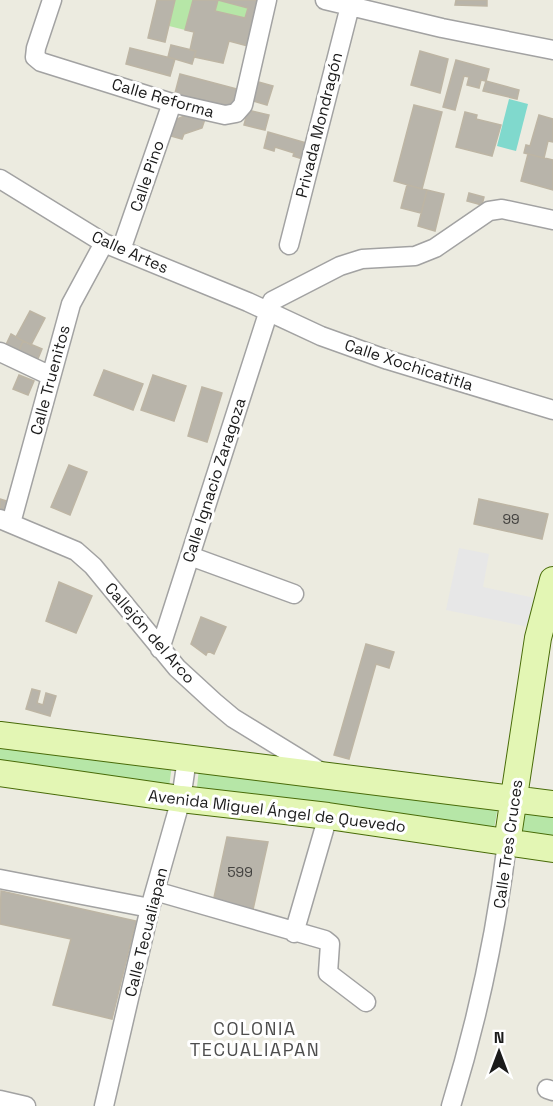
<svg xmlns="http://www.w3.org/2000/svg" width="553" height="1106" font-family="'Space Grotesk',sans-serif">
  <rect width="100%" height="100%" fill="#ecebe0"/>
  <path fill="#b6e6a7" d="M175 0H193L185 30 169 26Z
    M218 0 248 8 245 18 215 11Z
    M0 744 172 765 169 787 0 763Z
    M199 769 498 806 494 829 197 787Z
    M520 809 553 814V838L514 833Z"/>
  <path fill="#80d9cd" d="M509 99 528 104 516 151 497 146Z"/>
  <path fill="#e7e7e7" d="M459 548 489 554 483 587 535 598 529 627 446 610Z"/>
  <path fill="#b8b4aa" stroke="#bdb5a4" stroke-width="1.5" fill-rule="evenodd" d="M157 0H175L165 42 148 38Z
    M193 0H259L248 46 229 41 223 63 194 57 196 51 190 50 194 32 185 30ZM218 0 248 8 245 18 215 11Z
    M456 0H487V6L455 5Z
    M171 45 196 51 192 64 168 57Z
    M130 48 175 59 170 76 126 64Z
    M420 51 448 59 440 93 411 85Z
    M456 60 489 69 486 81 481 80 479 88 467 85 469 77 464 76 455 110 443 107Z
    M180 74 237 89 232 112 174 97Z
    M255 81 273 86 267 105 250 100Z
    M486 81 519 90 517 99 483 91Z
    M414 105 442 112 422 189 394 181Z
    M248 110 269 115 265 130 244 125Z
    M193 112 206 116 202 128 184 134 182 139 171 136 177 119Z
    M465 112 477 115 476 119 501 125 492 156 456 147Z
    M539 115 553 119V142L548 141 544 158 524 153 526 145 530 146Z
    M268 132 310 144 306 160 293 156 294 153 275 147 274 151 264 148Z
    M528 154 553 160V190L521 181Z
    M407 185 427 190 421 213 401 208Z
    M427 190 444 194 435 231 418 226Z
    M469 193 484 197 482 205 467 201Z
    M30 311 45 318 31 345 16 337Z
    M11 334 23 341 18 353 5 347Z
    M23 341 42 349 37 361 18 353Z
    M104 370 143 384 133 410 94 395Z
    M19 375 34 381 28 395 13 389Z
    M153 375 186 386 174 421 141 410Z
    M202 387 222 393 207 442 188 436Z
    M69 465 87 472 70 515 51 507Z
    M0 499 13 503 8 517 0 514Z
    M479 499 548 514 542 539 474 524Z
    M59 582 92 596 76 633 46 621Z
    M201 617 226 627 214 654 208 651 206 655 191 644Z
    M366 644 394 652 389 668 376 664 349 759 334 755Z
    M32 689 40 691 37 703 43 705 46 693 56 696 50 716 26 709Z
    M227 837 268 842 252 914 213 902Z
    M1 891 136 921 112 1019 53 1005 71 939 0 924Z"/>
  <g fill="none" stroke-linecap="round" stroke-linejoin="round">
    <g stroke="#a2a2a2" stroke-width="21">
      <path id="street" d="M52 0 36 48 35 57 41 62 172 103 225 115 236 113 243 105 267 0
        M325 0 442 28 553 50
        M0 179 104 243 248 302 321 336 388 360 553 410
        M289 245 350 6
        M121 250 172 103
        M0 352 51 376
        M0 519 76 551 93 566 177 668 214 702 233 718 321 772
        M11 523 71 304 104 243
        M190 556 294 594
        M160 649 272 301 340 266 362 259 415 256 435 248 489 211 502 209 553 220
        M0 879 150 908
        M155 891 325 940 330 944 328 973 366 1002
        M294 933 328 816
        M547 1089 553 1091
        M0 1100 26 1106
        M104 1106 150 908 181 799 187 759
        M451 1106C478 1018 496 935 507 843"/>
    </g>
    <g stroke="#486b08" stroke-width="28">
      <path id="secondary" d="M0 735 553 804
        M0 773 181 799 328 816 553 849
        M507 843 538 638 553 580"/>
    </g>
    <use href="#street" stroke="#fff" stroke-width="18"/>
    <use href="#secondary" stroke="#e3f6b4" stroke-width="26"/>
  </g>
  <g text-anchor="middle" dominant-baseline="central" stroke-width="6" stroke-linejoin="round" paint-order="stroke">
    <g font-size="14" fill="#42413f">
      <text x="511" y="519">99</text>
      <text x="240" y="872">599</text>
    </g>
    <g font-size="16" fill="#1b1b1b" stroke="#fff">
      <text transform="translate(163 98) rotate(16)">Calle Reforma</text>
      <text transform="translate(319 125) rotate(-76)">Privada Mondragón</text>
      <text transform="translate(147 176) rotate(-71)">Calle Pino</text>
      <text transform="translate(130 252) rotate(24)">Calle Artes</text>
      <text transform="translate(409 365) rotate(18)">Calle Xochicatitla</text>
      <text transform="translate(50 380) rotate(-75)">Calle Truenitos</text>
      <text transform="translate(214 480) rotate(-72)">Calle Ignacio Zaragoza</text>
      <text transform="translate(150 633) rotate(49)">Callejón del Arco</text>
      <text transform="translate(277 811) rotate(7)">Avenida Miguel Ángel de Quevedo</text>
      <text transform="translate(508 844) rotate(-82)">Calle Tres Cruces</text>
      <text transform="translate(146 932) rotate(-76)">Calle Tecualiapan</text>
    </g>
    <g font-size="18" letter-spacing="1.5" fill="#4e4e4e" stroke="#fff">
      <text x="255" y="1028">COLONIA<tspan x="255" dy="21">TECUALIAPAN</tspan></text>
    </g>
  </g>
  <g transform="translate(499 1052)" stroke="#ffffff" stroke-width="4.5" paint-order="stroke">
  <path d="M0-4.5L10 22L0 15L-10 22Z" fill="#1b1b1b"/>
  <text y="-9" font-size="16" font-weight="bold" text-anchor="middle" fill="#1b1b1b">N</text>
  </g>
</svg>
